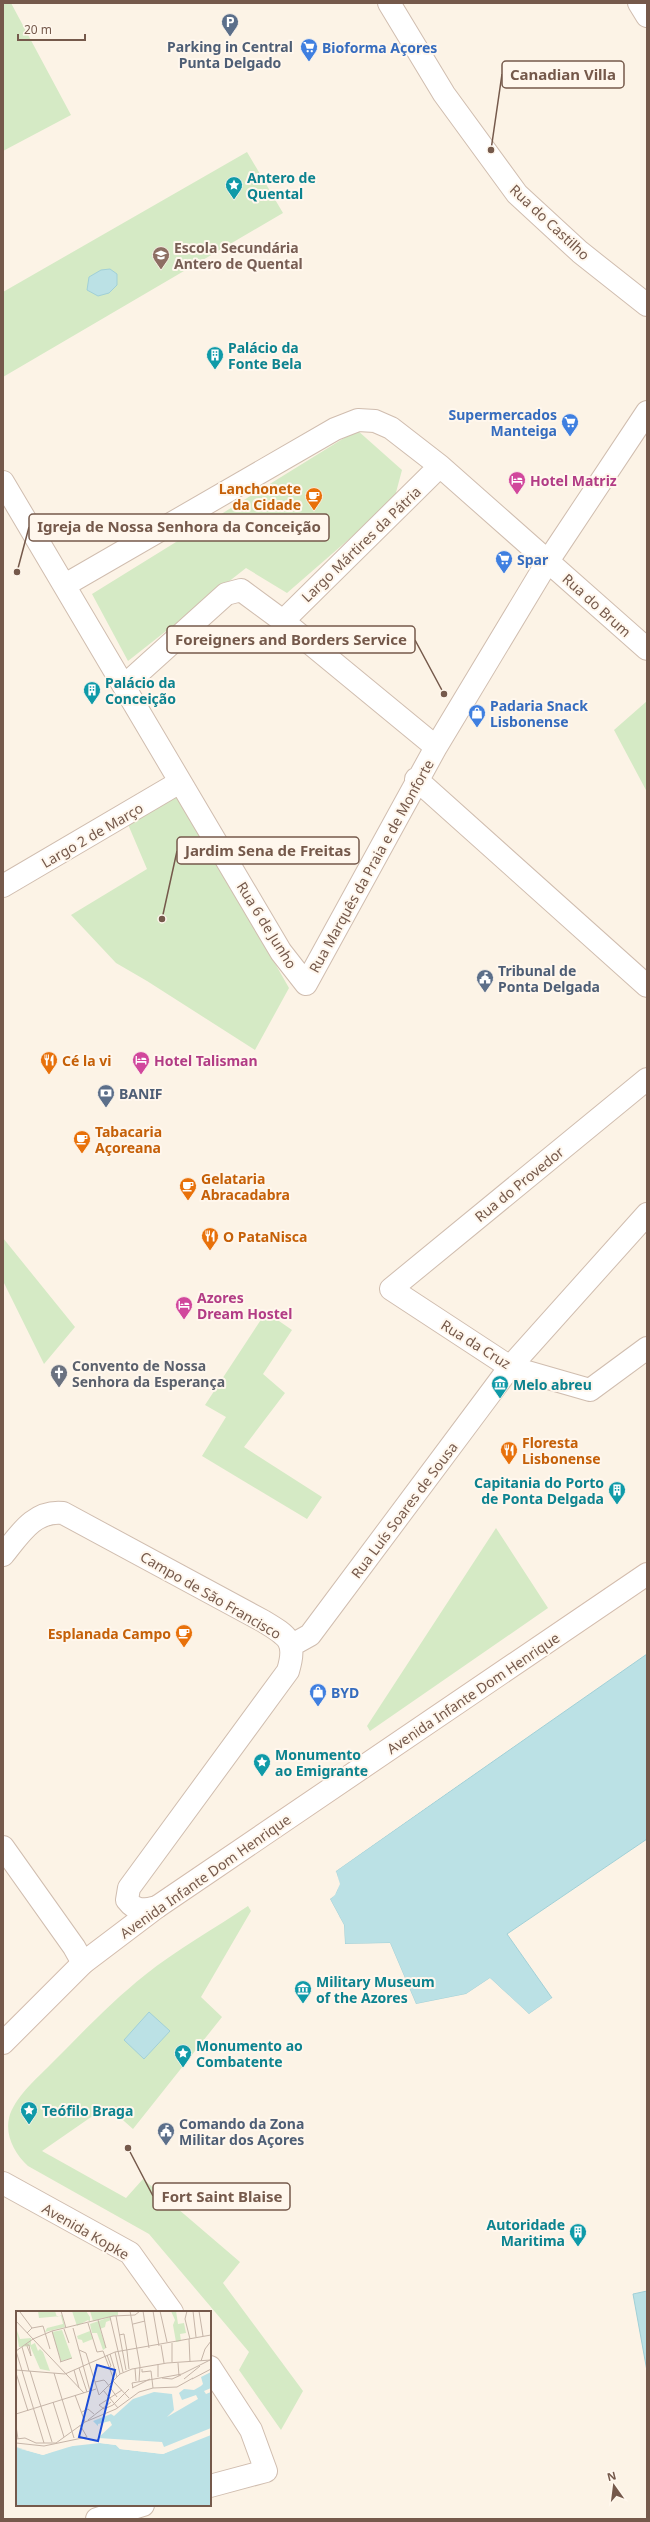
<svg xmlns="http://www.w3.org/2000/svg" width="650" height="2522" font-family="'Noto Sans',sans-serif">
  <rect width="100%" height="100%" fill="#fcf3e6"/>
  <path fill="#d5eac5" d="M3 3H11L71 115 3 151Z
    M247 152 283 213 3 377V292Z
    M357 430 402 470 394 500 287 593 246 568 128 661 92 594Z
    M647 701V792L614 730Z
    M178 793 289 988 255 1050 147 981 116 963 71 915 147 869 127 822Z
    M3 1238 75 1327 44 1364 3 1281Z
    M266 1312 292 1330 263 1374 285 1393 244 1447 322 1497 307 1519 202 1456 226 1417 205 1405Z
    M496 1528 548 1608 370 1731 367 1726Z
    M248 1906 251 1911 201 1997 222 2017 133 2129 107 2106 42 2151 126 2198 143 2179 240 2262 223 2283 303 2391 281 2430 239 2370 249 2352 149 2234 28 2166C15 2154 5 2136 9 2118 14 2098 36 2079 50 2065 80 2035 111 2002 145 1975 176 1950 214 1929 248 1906Z"/>
  <path fill="#bbe1e5" stroke="#a1d0d7" d="M110 269 117 274V285L109 293 98 296 87 290 89 277 101 270Z
    M647 1654V1839L507 1934 552 1998 529 2014 490 1978 466 1994 416 2004 390 1943 345 1944 344 1925 330 1899C340 1892 339 1882 336 1871Z
    M149 2012 170 2031 144 2059 124 2040Z
    M647 2291V2371L633 2294Z"/>
  <path fill="#fcf3e6" d="M647 1652 336 1871 340 1884 335 1895 330 1899 344 1925 345 1944 390 1943 416 2004 466 1994 490 1978 529 2014 552 1998 553 2000 528 2016 490 1980 467 1996 415 2006 389 1945H343L342 1925 339 1917 329 1906 328 1899 333 1894 337 1884 335 1870Z"/>
  <g fill="none" stroke-linecap="round" stroke-linejoin="round">
    <g stroke="#d0bdaf" stroke-width="24">
      <path id="minor" d="M389 3 444 94 517 194 580 252 647 305
        M639 3 647 16
        M3 482 281 952 306 984 436 747 548 561 647 412
        M65 585 335 429 358 420 375 421 391 428 440 466 647 649
        M283 621 440 466
        M125 685 226 594 241 590 283 621 436 747
        M416 779 647 986
        M3 886 180 782
        M647 1079 391 1289 510 1367 590 1390 647 1348
        M3 1555C20 1534 34 1510 63 1513L263 1621C288 1636 297 1641 288 1671L129 1888 127 1900C136 1912 144 1910 157 1907
        M292 1645 310 1635 510 1367 647 1214
        M3 1847 74 1947 83 1963
        M3 2183 130 2253 172 2312
        M210 2367 251 2430 266 2471 210 2486
        M97 2519 143 2505"/>
    </g>
    <g stroke="#d3bcad" stroke-width="24">
      <path id="secondary" d="M3 2043 83 1963 157 1907 647 1574"/>
    </g>
    <use href="#minor" stroke="#fff" stroke-width="22"/>
    <use href="#secondary" stroke="#fff" stroke-width="22"/>
  </g>
  <defs>
    <g id="parking-pin" transform="scale(0.9)"><path d="M0 17L-7.5 6A9.5 9.5 0 1 1 7.5 6Z" fill="#5c6f8a" stroke="#fff7ed"/><path d="M-3.5-5.5H1a3.5 3.5 0 0 1 0 7H-1V5.5H-3.5ZM-1-3.4V-.6H.8a1.4 1.4 0 0 0 0-2.8Z" fill="#fff"/></g>
    <g id="supermarket-pin" transform="scale(0.9)"><path d="M0 17L-7.5 6A9.5 9.5 0 1 1 7.5 6Z" fill="#3f7fe0" stroke="#fff7ed"/><path d="M-6-5.5h2.5l.6 2H6L4.5 2H-2.5L-4.4-4H-6ZM-1.5 3.2a1.3 1.3 0 1 0 .1 0ZM3 3.2a1.3 1.3 0 1 0 .1 0Z" fill="#fff"/></g>
    <g id="sight-pin" transform="scale(0.9)"><path d="M0 17L-7.5 6A9.5 9.5 0 1 1 7.5 6Z" fill="#0f9aa8" stroke="#fff7ed"/><path d="M0-6L1.8-2.2L6-1.7L2.9 1.2L3.7 5.4L0 3.3L-3.7 5.4L-2.9 1.2L-6-1.7L-1.8-2.2Z" fill="#fff"/></g>
    <g id="school-pin" transform="scale(0.9)"><path d="M0 17L-7.5 6A9.5 9.5 0 1 1 7.5 6Z" fill="#8d6e63" stroke="#fff7ed"/><path d="M0-5L7-2L0 1L-7-2ZM-4 1L0 2.5L4 1V4Q0 6-4 4Z" fill="#fff"/></g>
    <g id="building-pin" transform="scale(0.9)"><path d="M0 17L-7.5 6A9.5 9.5 0 1 1 7.5 6Z" fill="#0f9aa8" stroke="#fff7ed"/><path d="M-4-6H4V6H1V3H-1V6H-4ZM-2.5-4.3h1.7v1.8h-1.7ZM.8-4.3h1.7v1.8H.8ZM-2.5-1h1.7V.8h-1.7ZM.8-1h1.7V.8H.8Z" fill="#fff"/></g>
    <g id="hotel-pin" transform="scale(0.9)"><path d="M0 17L-7.5 6A9.5 9.5 0 1 1 7.5 6Z" fill="#d1479c" stroke="#fff7ed"/><path d="M-6-4.5h1.5V1H6V5H4.5V3h-9V5H-6ZM-4 0a1.8 1.8 0 1 1 3.6 0ZM.5 0V-2.5h3Q6-2.5 6 0Z" fill="#fff"/></g>
    <g id="cafe-pin" transform="scale(0.9)"><path d="M0 17L-7.5 6A9.5 9.5 0 1 1 7.5 6Z" fill="#e8710a" stroke="#fff7ed"/><path d="M-5.5-4.5H6V0H3Q3 3.5 0 3.5H-2.5Q-5.5 3.5-5.5 0ZM3-3.2v2h1.7v-2ZM-6 4.5H4V6H-6Z" fill="#fff"/></g>
    <g id="shop-pin" transform="scale(0.9)"><path d="M0 17L-7.5 6A9.5 9.5 0 1 1 7.5 6Z" fill="#3f7fe0" stroke="#fff7ed"/><path d="M-5-2.5h2.3a2.7 3.5 0 0 1 5.4 0H5L5.5 6h-11ZM-1.5-2.5h3a1.5 2.3 0 0 0-3 0Z" fill="#fff"/></g>
    <g id="civic-pin" transform="scale(0.9)"><path d="M0 17L-7.5 6A9.5 9.5 0 1 1 7.5 6Z" fill="#5c6f8a" stroke="#fff7ed"/><path d="M-.6-6.5H3V-4.5H.6V-3L4-1V1h2V6H-6V1h2V-1L-.6-3ZM-1.2 2.5V6h2.4V2.5Z" fill="#fff"/></g>
    <g id="restaurant-pin" transform="scale(0.9)"><path d="M0 17L-7.5 6A9.5 9.5 0 1 1 7.5 6Z" fill="#e8710a" stroke="#fff7ed"/><path d="M-5-6h1v4h1v-4h1v4h1v-4h1v5L-1.5 .5V6h-2V.5L-5-1ZM5-6V6H3V1.5H1.5Q1.5-4 5-6Z" fill="#fff"/></g>
    <g id="bank-pin" transform="scale(0.9)"><path d="M0 17L-7.5 6A9.5 9.5 0 1 1 7.5 6Z" fill="#5c6f8a" stroke="#fff7ed"/><path d="M-6-4H6V4H-6ZM0-2.3a2.3 2.3 0 1 0 0 4.6a2.3 2.3 0 1 0 0-4.6Z" fill="#fff"/></g>
    <g id="church-pin" transform="scale(0.9)"><path d="M0 17L-7.5 6A9.5 9.5 0 1 1 7.5 6Z" fill="#6b7280" stroke="#fff7ed"/><path d="M-1.2-6h2.4v3.5h3.3v2.4h-3.3V6h-2.4V-.1h-3.3v-2.4h3.3Z" fill="#fff"/></g>
    <g id="museum-pin" transform="scale(0.9)"><path d="M0 17L-7.5 6A9.5 9.5 0 1 1 7.5 6Z" fill="#0f9aa8" stroke="#fff7ed"/><path d="M0-6L6-3V-2H-6V-3ZM-5-1h2V3h-2ZM-1-1h2V3h-2ZM3-1h2V3H3ZM-6 4H6V6H-6Z" fill="#fff"/></g>
  </defs>
  <g fill-rule="evenodd">
    <use href="#parking-pin" x="230" y="22"/>
    <use href="#supermarket-pin" x="309" y="47"/>
    <use href="#sight-pin" x="234" y="185"/>
    <use href="#school-pin" x="161" y="255"/>
    <use href="#building-pin" x="215" y="355"/>
    <use href="#supermarket-pin" x="570" y="422"/>
    <use href="#hotel-pin" x="517" y="480"/>
    <use href="#cafe-pin" x="314" y="496"/>
    <use href="#supermarket-pin" x="504" y="559"/>
    <use href="#building-pin" x="92" y="690"/>
    <use href="#shop-pin" x="477" y="713"/>
    <use href="#civic-pin" x="485" y="978"/>
    <use href="#restaurant-pin" x="49" y="1060"/>
    <use href="#hotel-pin" x="141" y="1060"/>
    <use href="#bank-pin" x="106" y="1093"/>
    <use href="#cafe-pin" x="82" y="1139"/>
    <use href="#cafe-pin" x="188" y="1186"/>
    <use href="#restaurant-pin" x="210" y="1236"/>
    <use href="#hotel-pin" x="184" y="1305"/>
    <use href="#church-pin" x="59" y="1373"/>
    <use href="#museum-pin" x="500" y="1384"/>
    <use href="#restaurant-pin" x="509" y="1450"/>
    <use href="#building-pin" x="617" y="1490"/>
    <use href="#cafe-pin" x="184" y="1633"/>
    <use href="#shop-pin" x="318" y="1692"/>
    <use href="#sight-pin" x="262" y="1762"/>
    <use href="#museum-pin" x="303" y="1989"/>
    <use href="#sight-pin" x="183" y="2053"/>
    <use href="#sight-pin" x="29" y="2110"/>
    <use href="#civic-pin" x="166" y="2131"/>
    <use href="#building-pin" x="578" y="2232"/>
  </g>
  <g text-anchor="middle" dominant-baseline="central" stroke-width="4" stroke-linejoin="round" paint-order="stroke">
    <g font-size="14" font-weight="bold" fill="#4e5e75" stroke="#fff7ed" text-anchor="start">
      <text x="230" y="46" text-anchor="middle">Parking in Central<tspan x="230" dy="16">Punta Delgado</tspan></text>
      <text x="498" y="970">Tribunal de<tspan x="498" dy="16">Ponta Delgada</tspan></text>
      <text x="119" y="1093">BANIF</text>
      <text x="179" y="2123">Comando da Zona<tspan x="179" dy="16">Militar dos Açores</tspan></text>
    </g>
    <g font-size="14" font-weight="bold" fill="#366cbe" stroke="#fff7ed" text-anchor="start">
      <text x="322" y="47">Bioforma Açores</text>
      <text x="557" y="414" text-anchor="end">Supermercados<tspan x="557" dy="16">Manteiga</tspan></text>
      <text x="517" y="559">Spar</text>
      <text x="490" y="705">Padaria Snack<tspan x="490" dy="16">Lisbonense</tspan></text>
      <text x="331" y="1692">BYD</text>
    </g>
    <g font-size="14" font-weight="bold" fill="#0d838f" stroke="#fff7ed" text-anchor="start">
      <text x="247" y="177">Antero de<tspan x="247" dy="16">Quental</tspan></text>
      <text x="228" y="347">Palácio da<tspan x="228" dy="16">Fonte Bela</tspan></text>
      <text x="105" y="682">Palácio da<tspan x="105" dy="16">Conceição</tspan></text>
      <text x="513" y="1384">Melo abreu</text>
      <text x="604" y="1482" text-anchor="end">Capitania do Porto<tspan x="604" dy="16">de Ponta Delgada</tspan></text>
      <text x="275" y="1754">Monumento<tspan x="275" dy="16">ao Emigrante</tspan></text>
      <text x="316" y="1981">Military Museum<tspan x="316" dy="16">of the Azores</tspan></text>
      <text x="196" y="2045">Monumento ao<tspan x="196" dy="16">Combatente</tspan></text>
      <text x="42" y="2110">Teófilo Braga</text>
      <text x="565" y="2224" text-anchor="end">Autoridade<tspan x="565" dy="16">Maritima</tspan></text>
    </g>
    <g font-size="14" fill="#75594b" stroke="#fff7ed">
      <text transform="translate(550 222) rotate(43)">Rua do Castilho</text>
      <text transform="translate(361 544) rotate(-44)">Largo Mártires da Pátria</text>
      <text transform="translate(597 605) rotate(42)">Rua do Brum</text>
      <text transform="translate(92 835) rotate(-30)">Largo 2 de Março</text>
      <text transform="translate(371 866) rotate(-61)">Rua Marquês da Praia e de Monforte</text>
      <text transform="translate(267 925) rotate(58)">Rua 6 de Junho</text>
      <text transform="translate(519 1184) rotate(-39)">Rua do Provedor</text>
      <text transform="translate(476 1344) rotate(32)">Rua da Cruz</text>
      <text transform="translate(404 1510) rotate(-53)">Rua Luís Soares de Sousa</text>
      <text transform="translate(211 1595) rotate(30)">Campo de São Francisco</text>
      <text transform="translate(473 1693) rotate(-34)">Avenida Infante Dom Henrique</text>
      <text transform="translate(205 1876) rotate(-35)">Avenida Infante Dom Henrique</text>
      <text transform="translate(86 2231) rotate(30)">Avenida Kopke</text>
    </g>
    <g font-size="14" font-weight="bold" fill="#785e54" stroke="#fff7ed" text-anchor="start">
      <text x="174" y="247">Escola Secundária<tspan x="174" dy="16">Antero de Quental</tspan></text>
    </g>
    <g font-size="14" font-weight="bold" fill="#b23c85" stroke="#fff7ed" text-anchor="start">
      <text x="530" y="480">Hotel Matriz</text>
      <text x="154" y="1060">Hotel Talisman</text>
      <text x="197" y="1297">Azores<tspan x="197" dy="16">Dream Hostel</tspan></text>
    </g>
    <g font-size="14" font-weight="bold" fill="#c56008" stroke="#fff7ed" text-anchor="start">
      <text x="301" y="488" text-anchor="end">Lanchonete<tspan x="301" dy="16">da Cidade</tspan></text>
      <text x="62" y="1060">Cé la vi</text>
      <text x="95" y="1131">Tabacaria<tspan x="95" dy="16">Açoreana</tspan></text>
      <text x="201" y="1178">Gelataria<tspan x="201" dy="16">Abracadabra</tspan></text>
      <text x="223" y="1236">O PataNisca</text>
      <text x="522" y="1442">Floresta<tspan x="522" dy="16">Lisbonense</tspan></text>
      <text x="171" y="1633" text-anchor="end">Esplanada Campo</text>
    </g>
    <g font-size="14" font-weight="bold" fill="#5b616d" stroke="#fff7ed" text-anchor="start">
      <text x="72" y="1365">Convento de Nossa<tspan x="72" dy="16">Senhora da Esperança</tspan></text>
    </g>
  </g>
  <g transform="translate(16 2311)">
    <rect width="195" height="195" fill="#fcf3e6"/>
    <path d="M22 0H39L41 6 46 4 49 16 29 21 31 17 47 13 45 5 23 7ZM56 0H70L74 6V11L72 9 61 15ZM74 0H102V4L77 10ZM155 0H160L162 13 168 12 170 22 164 23 165 30 160 31 157 14 159 9ZM94 6 95 9 90 11 89 16 84 18 90 37 87 39 81 22H76L74 13ZM0 17 4 28 15 27V34L19 32 22 40 24 38 27 41 34 60 24 58 14 35 3 36ZM46 19 56 47 45 50 36 21ZM74 20 77 28 67 32 66 29 62 28 61 25Z" fill="#d5eac5"/>
    <path d="M195 61V77L188 80 190 83 195 81V117L148 136 146 131 82 127 96 114 94 110 82 113V115L77 110 95 103 98 105 117 88 138 81 156 83 158 99 151 106 182 88 180 84 166 89 163 82 168 78 178 79 185 75 187 73 185 66ZM195 124V195H0V136L27 144 66 132H84L100 134 104 138 147 143Z" fill="#bbe1e5"/>
    <path d="M195 122 147 143 104 138 100 134 84 132 48 136 27 144 1 137 27 142 66 130H84L101 133 104 136 147 141Z" fill="#fcf3e6"/>
    <path fill="none" stroke="#c6b5a8" stroke-width="1" d="M45 0 50 17M114 0 124 55 123 70M127 0 133 37M137 0 143 35M144 0 151 31M171 0 169 8 174 28M177 0 180 26M183 0 187 25M4 1 16 17M100 5 110 59M94 6 107 61M82 9 90 37M0 10 68 82M72 12 81 41 87 40 98 69M117 13 129 10M57 17 63 39M48 18 53 32M36 20 45 51M11 22 16 17 27 15 34 38M103 24 108 23 111 40M173 28 174 51M156 32V51M9 34H13L15 45 11 35M145 34 148 52M6 36 13 60M63 39 70 42 83 84 104 63 116 58 151 52 195 49M63 39 74 80M0 40 28 132M0 40 17 28 36 20 97 5 119 4 124 0M111 40 113 58M99 41 104 63M94 43 101 66M91 44 95 55 92 57M185 50 189 38 195 30M44 51 56 47M162 52 163 65M142 53V66M63 57 71 81M119 57 120 70M126 58V61L135 60 137 77M0 59 49 63 99 41 195 24M58 59 63 77M14 60 36 131M0 62 12 100M38 62 58 127M146 67 156 68 165 64M168 68 184 55M176 68 195 58M97 70 113 87M79 71 88 69 90 71M90 71 101 86M116 77 134 68M117 77 116 72 166 63 194 49M87 79 102 97M106 79 83 94 88 98 97 94 113 78M59 84 69 111M37 91 48 126M66 101 72 98 78 103M0 103 80 78M72 109 95 91M0 115 2 128M0 128 9 127 20 132H40L69 111 100 98 123 81 137 77 161 76 177 67M0 132 28 135 71 126 64 114"/>
    <path fill="#1d4ed8" fill-opacity="0.15" stroke="#1d4ed8" stroke-width="2" d="M81 54 99 59 82 130 63 126Z"/>
    <rect width="195" height="195" fill="none" stroke="#75594b" stroke-width="2"/>
  </g>
  <path fill="none" stroke="#75594b" stroke-width="1.5" d="M491 150L502 74M17 572L29 527M444 694L415 640M162 919L177 851M128 2148L153 2196"/>
  <g fill="#75594b" stroke="#fff7ed" stroke-width="1.5">
    <circle cx="491" cy="150" r="4"/>
    <circle cx="17" cy="572" r="4"/>
    <circle cx="444" cy="694" r="4"/>
    <circle cx="162" cy="919" r="4"/>
    <circle cx="128" cy="2148" r="4"/>
  </g>
  <g fill="#fff7ed" stroke="#75594b" stroke-width="1.5">
    <rect x="502" y="61" width="122" height="27" rx="4"/>
    <rect x="29" y="514" width="300" height="27" rx="4"/>
    <rect x="167" y="626" width="248" height="27" rx="4"/>
    <rect x="177" y="837" width="182" height="27" rx="4"/>
    <rect x="153" y="2183" width="137" height="27" rx="4"/>
  </g>
  <g font-size="15" text-anchor="middle" font-weight="bold" fill="#75594b">
    <text x="563" y="80">Canadian Villa</text>
    <text x="179" y="532">Igreja de Nossa Senhora da Conceição</text>
    <text x="291" y="645">Foreigners and Borders Service</text>
    <text x="268" y="856">Jardim Sena de Freitas</text>
    <text x="222" y="2202">Fort Saint Blaise</text>
  </g>
  <rect width="650" height="2522" fill="none" stroke="#75594b" stroke-width="8"/>
  <g transform="translate(614 2486) rotate(346)" stroke="#fff7ed" stroke-width="3" paint-order="stroke">
  <path d="M0-3L7 15L0 10L-7 15Z" fill="#75594b"/>
  <text y="-6" font-size="11" font-weight="bold" text-anchor="middle" fill="#75594b">N</text>
  </g>
  <path d="M18 34v6h67v-6" fill="none" stroke="#75594b" stroke-width="2"/>
  <text x="24" y="34" font-size="12" fill="#75594b" stroke="#fff7ed" stroke-width="3" paint-order="stroke">20 m</text>
</svg>
